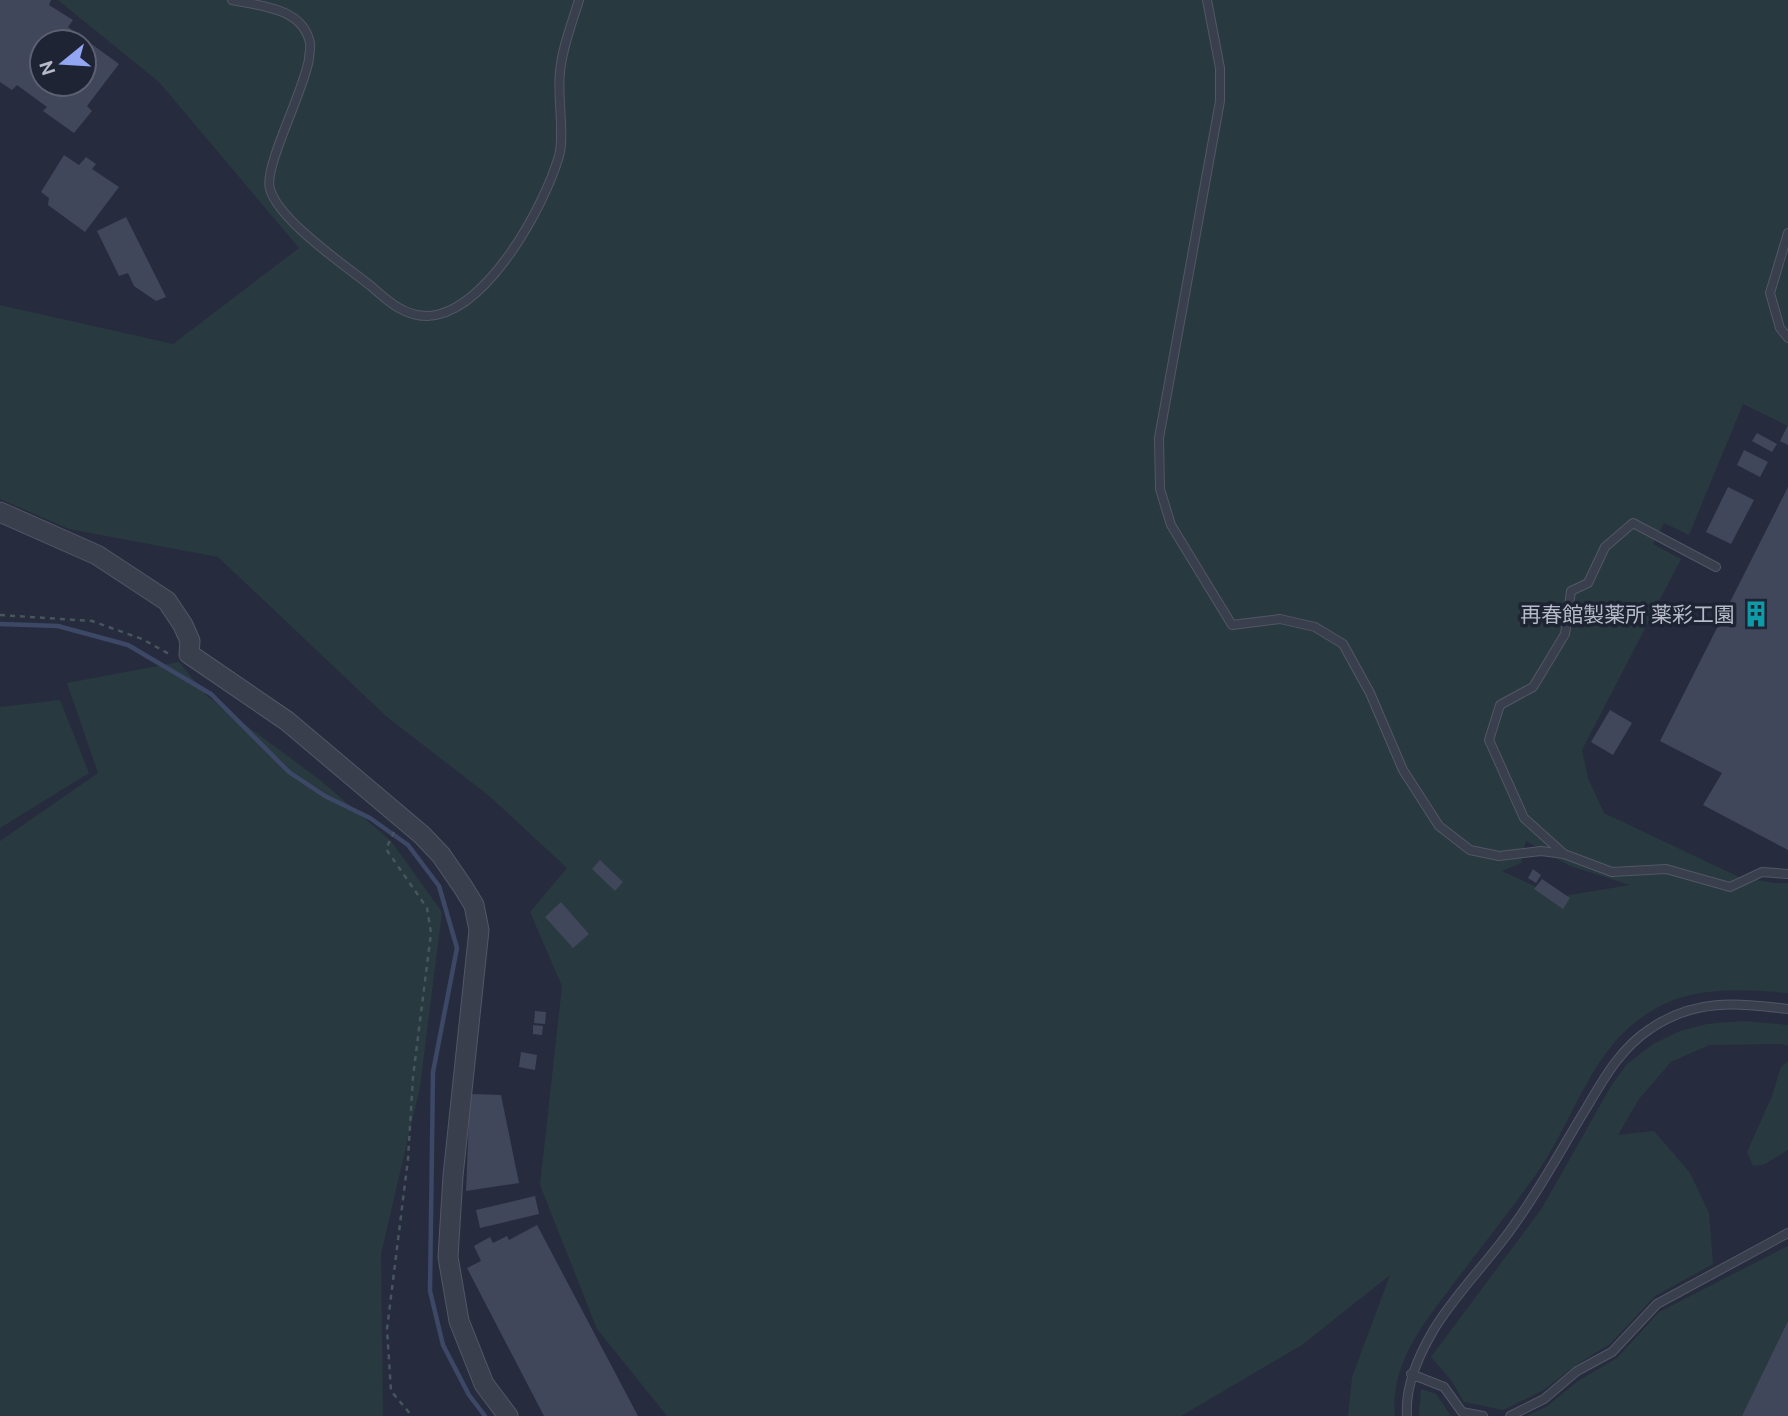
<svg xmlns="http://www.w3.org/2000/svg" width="1788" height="1416" font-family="Ubuntu,'Noto Sans JP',sans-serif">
  <rect width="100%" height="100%" fill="#262c3e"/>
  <path fill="#28393f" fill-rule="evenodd" d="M58 0H1788V426L1743 404 1689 535 1664 523 1653 544 1681 559 1582 750 1588 778 1604 813 1739 877 1775 883H1788V993C1744 989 1692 986 1653 1010 1591 1046 1576 1117 1537 1173 1511 1210 1482 1246 1454 1283 1438 1305 1421 1325 1409 1349 1399 1369 1392 1394 1395 1416H1348L1352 1377 1390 1275 1302 1345 1181 1416H667L597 1329 540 1185 562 986 530 912 567 868 488 795 387 717 218 557 69 529 0 499V305L173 344 299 248 159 82ZM1526 841 1570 866 1630 885 1558 897 1502 871 1521 863Z
    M179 662 207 696 320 780 391 841 442 912 420 1087 381 1254 383 1416H0V841L98 773 67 683Z
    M60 700 89 773 0 828V707Z
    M1743 1021 1788 1025V1046L1781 1044 1709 1045 1671 1062 1639 1099 1618 1135 1654 1131 1690 1173 1709 1213 1713 1264 1655 1296 1610 1344 1579 1363 1542 1391 1503 1410 1464 1402 1451 1380 1431 1357 1542 1208 1611 1086 1627 1064 1653 1044 1680 1031 1707 1024Z
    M1788 1061V1150L1765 1164 1753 1166 1747 1152 1772 1096 1781 1067Z
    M1788 1246V1416H1526L1546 1407 1578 1381 1617 1358 1659 1312Z
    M1421 1389 1436 1394 1451 1416H1419Z"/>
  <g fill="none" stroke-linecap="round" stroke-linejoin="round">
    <path stroke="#3d4766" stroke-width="4.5" d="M0 624 58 626 128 645 211 694 289 772 325 796 370 818 408 845 439 886 457 948 433 1072 430 1291 443 1345 469 1395 485 1416"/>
  </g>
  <path fill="#41475b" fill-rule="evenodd" d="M0 0H51L49 5 73 20 68 27 119 64 87 106 92 111 74 133 43 111 47 107 17 85 12 90 0 82ZM42 42H84V84H42Z
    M64 155 79 165 86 157 96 164 92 169 119 187 85 232 48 205 49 198 41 192Z
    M126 217 166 297 156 301 134 286 128 273 119 276 97 231Z
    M1788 425V445L1780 441Z
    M1757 433 1777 444 1772 452 1752 441Z
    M1744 450 1768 462 1760 477 1737 465Z
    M1728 487 1754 500 1731 544 1706 532Z
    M1788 487V850L1703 805 1722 773 1660 741Z
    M1610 710 1632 723 1613 755 1591 742Z
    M600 860 623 882 615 891 592 869Z
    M1533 869 1541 875 1536 883 1528 878Z
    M1542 879 1570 898 1563 909 1534 889Z
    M561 902 589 934 573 948 545 917Z
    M535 1011 546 1012 545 1024 534 1023Z
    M533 1025 543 1026 542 1035 533 1034Z
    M521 1052 537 1055 535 1070 519 1067Z
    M470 1094 501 1095 519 1183 466 1191Z
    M535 1196 539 1214 480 1228 476 1210Z
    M537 1225 638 1416H544L467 1268 481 1261 474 1246 490 1237 493 1243 507 1236 509 1240Z
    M1788 1321V1416H1742Z"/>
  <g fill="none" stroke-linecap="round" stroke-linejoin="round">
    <g stroke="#525766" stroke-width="10">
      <path id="service" d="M232 0C261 6 303 8 310 43 311 48 309 54 309 59 304 91 263 168 270 189 279 221 346 266 372 287 388 301 404 316 427 316 486 314 544 207 559 156 565 136 557 95 560 72 562 48 572 23 579 0
        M1207 0 1220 68V101L1159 438 1160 489 1171 525 1232 625 1280 619 1315 627 1343 644 1370 693 1403 770 1439 826 1470 850 1499 856 1541 851 1564 854 1612 872 1666 869 1730 887 1762 872 1788 874
        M1788 233 1770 293 1780 328 1788 338
        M1564 854 1524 818 1489 740 1500 705 1533 687 1565 634 1571 591 1588 583 1605 547 1633 523 1716 567
        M1411 1374 1444 1387 1462 1412 1483 1416
        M1407 1416C1405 1386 1418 1357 1433 1331 1454 1295 1490 1260 1514 1225 1541 1188 1563 1146 1587 1107 1604 1078 1621 1048 1650 1029 1695 998 1736 1003 1788 1009
        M1510 1416 1544 1399 1577 1371 1612 1352 1657 1304 1788 1233"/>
    </g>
    <g stroke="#525766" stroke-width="21">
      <path id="tertiary" d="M0 512 97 555 167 601 183 625 190 641 189 654 287 721 422 835 441 855 463 887 474 905 479 930 453 1176 448 1257 459 1321 484 1384 508 1416"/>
    </g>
    <path stroke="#46565c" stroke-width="2.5" stroke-dasharray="5 5" stroke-linecap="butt" d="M0 615 92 621 142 639 171 655
      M394 832 386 849 427 908 431 933 413 1077 408 1159 387 1329 391 1391 412 1416"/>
    <use href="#service" stroke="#3a3f4e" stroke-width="8"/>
    <use href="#tertiary" stroke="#3a3f4e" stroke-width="19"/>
  </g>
  <defs>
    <g id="building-bare" transform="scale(2.1)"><path d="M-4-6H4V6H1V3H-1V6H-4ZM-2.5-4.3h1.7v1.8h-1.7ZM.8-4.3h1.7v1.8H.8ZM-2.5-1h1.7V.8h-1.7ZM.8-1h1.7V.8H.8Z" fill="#0f9aa8" stroke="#1f2434" stroke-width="2.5" paint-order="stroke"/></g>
  </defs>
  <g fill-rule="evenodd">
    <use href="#building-bare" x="1756" y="614"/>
  </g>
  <g text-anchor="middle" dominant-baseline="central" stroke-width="7" stroke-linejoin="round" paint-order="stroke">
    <g font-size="21" fill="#b7bbc9" stroke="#1f2434" text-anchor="end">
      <text x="1735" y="614">再春館製薬所 薬彩工園</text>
    </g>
  </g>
  <g transform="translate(63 63) rotate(252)"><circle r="33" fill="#1f2434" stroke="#5c6070" stroke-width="2"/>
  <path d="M0-5L12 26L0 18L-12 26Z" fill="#92a6f3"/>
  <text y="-10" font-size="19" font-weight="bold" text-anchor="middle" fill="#b7bbc9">N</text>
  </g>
</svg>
